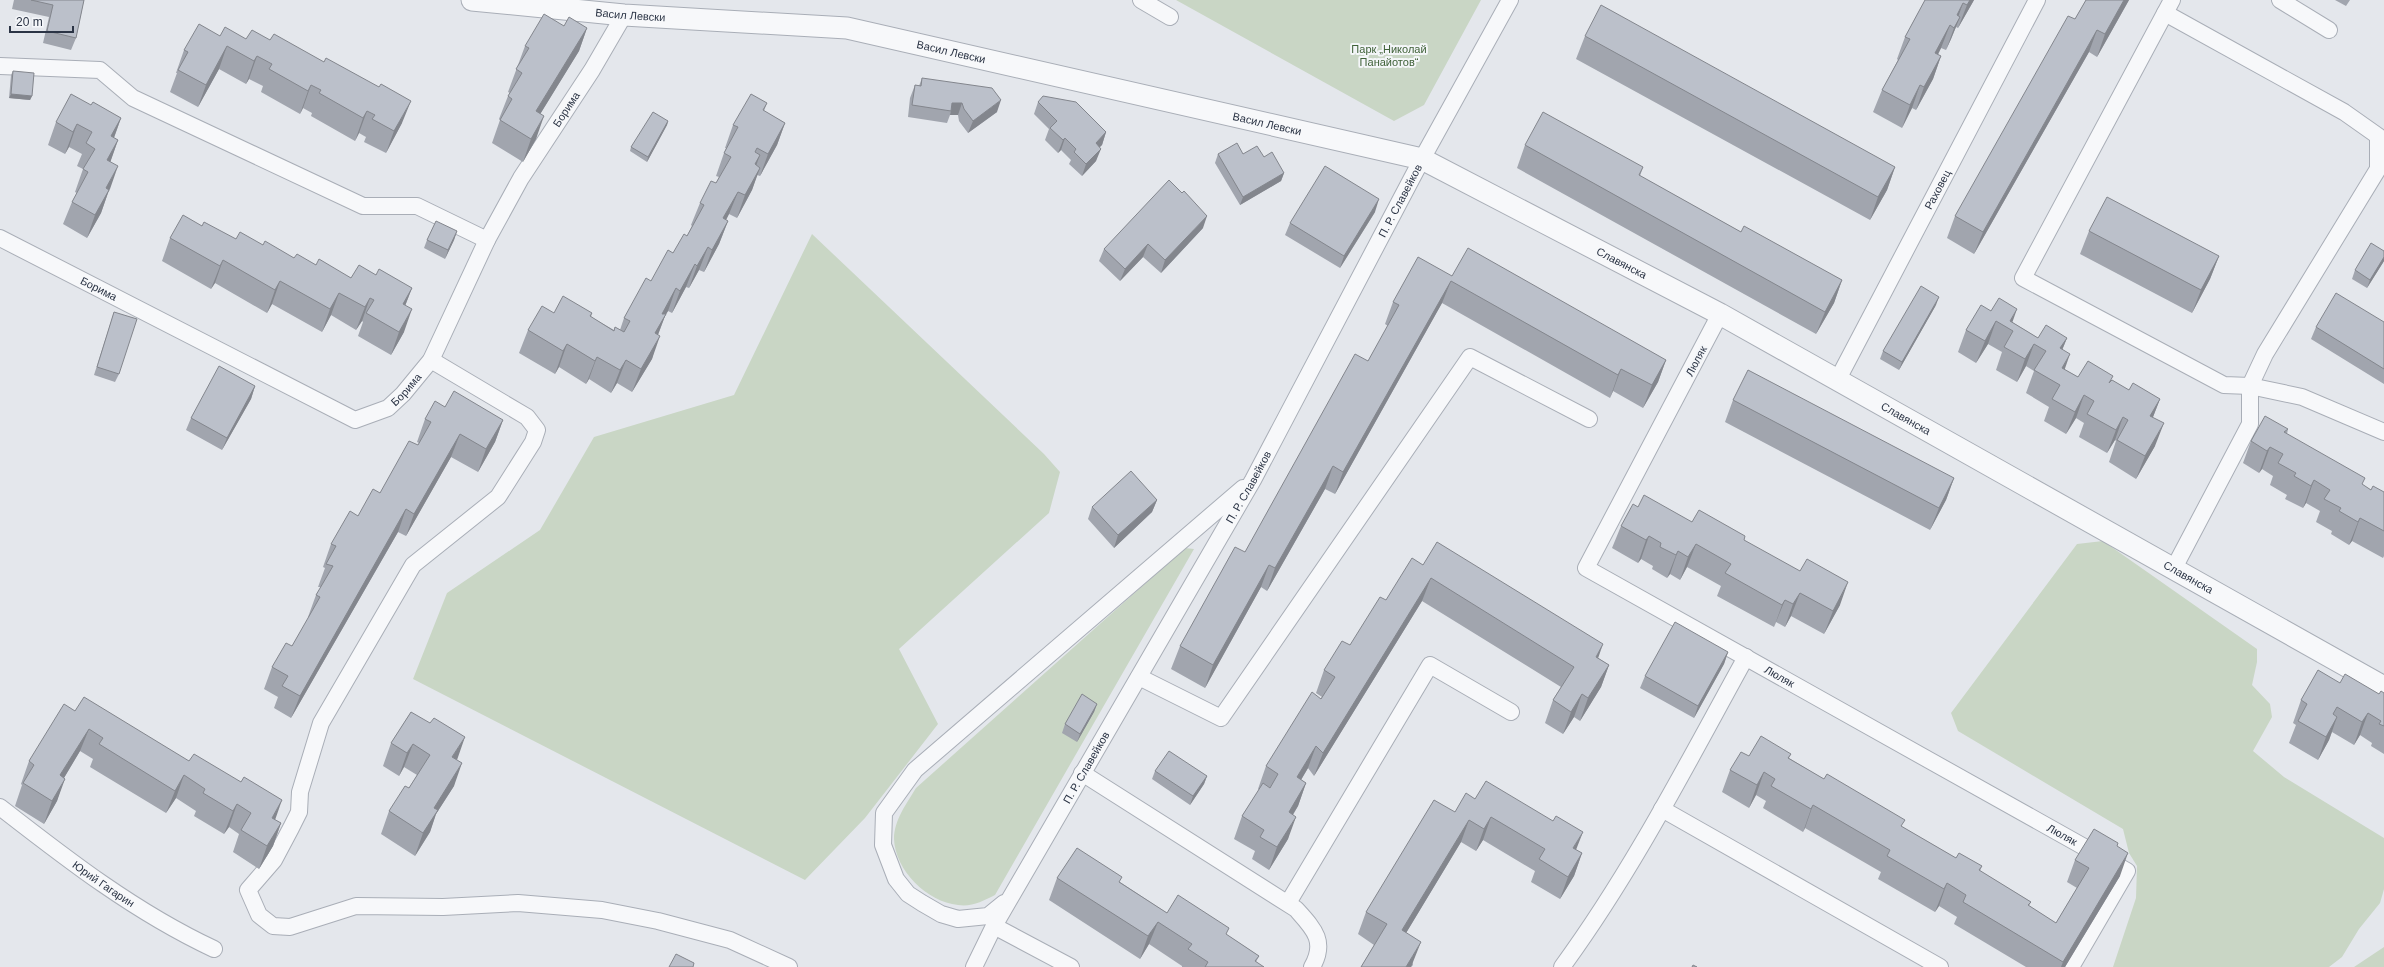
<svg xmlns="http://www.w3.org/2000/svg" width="2384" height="967" font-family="Helvetica,sans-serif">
  <rect width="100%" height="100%" fill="#e4e7ec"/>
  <path fill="#c9d6c5" d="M1176 0H1481L1424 105 1394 121Z
    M812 234 1044 454 1060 472 1049 513 899 649 938 724 865 818 805 880 413 679 447 593 540 530 594 437 734 395Z
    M2103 541 2257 649V662L2252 685 2270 704 2272 717 2253 751 2284 777 2384 838V889L2380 903 2359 929 2342 957 2329 967H2113L2136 898 2137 866 2129 853 2123 829 1958 731 1951 713 2077 544Z
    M1185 548 1194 549 995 895C983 901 972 907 958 905 927 902 895 870 894 839 894 820 907 803 916 788Z
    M2384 947V967H2354Z"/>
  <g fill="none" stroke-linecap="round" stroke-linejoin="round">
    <g stroke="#a9aeb7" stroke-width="18">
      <g id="minor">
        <path d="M1141 0 1170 17"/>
        <path d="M2172 0 2023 278 2224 385 2250 386 2302 397 2384 432"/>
        <path d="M2280 0 2329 30"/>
        <path d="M2165 13 2344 112 2378 136V169L2265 354 2250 386V424L2174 568"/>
        <path d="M0 66 100 70 133 98 363 206H417L487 240"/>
        <path id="s1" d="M0 238 355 420 388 408 403 394 431 360 487 240 521 178 592 70 624 15"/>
        <path id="s2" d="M1720 314 1586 568 2127 871 2071 967"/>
        <path d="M431 360 527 417 537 430 533 442 498 497 413 565 321 723 300 792 299 812 291 828 274 860 248 890 259 915 273 926 290 927 356 906 443 907 518 903 602 910 658 921 730 940 789 967"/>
        <path id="s3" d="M1838 379 2037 0"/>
        <path d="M1139 677 1221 718 1470 357 1589 419"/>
        <path d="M1082 773 1296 909C1313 928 1327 941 1312 967"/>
        <path id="s4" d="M0 807C68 860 135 912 214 949"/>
        <path d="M1662 809 1940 967"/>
        <path d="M1004 903 988 916 958 919 941 914 922 903 908 894 896 879 883 845 884 813 915 770 1243 488"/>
        <path d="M1288 903 1430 665 1511 712"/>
        <path d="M994 926 1071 967"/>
        <path id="s5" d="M974 967 994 926 1253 480 1422 159 1510 0"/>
        <path d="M1562 967C1633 870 1688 762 1746 657"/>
      </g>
    </g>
    <g stroke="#a9aeb7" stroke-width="23">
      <g id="tertiary">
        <path id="s6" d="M472 0 624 15 847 28 1422 159 1720 314 2384 687"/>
      </g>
    </g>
    <use href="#minor" stroke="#f7f8fa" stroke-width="16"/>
    <use href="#tertiary" stroke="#f7f8fa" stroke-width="21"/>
  </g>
  <path fill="#a1a5ae" d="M14 0H84L76 38 71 50 43 43 49 17 12 9Z
    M1925 0H1974L1958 28 1956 27 1951 39 1946 50 1941 48 1938 55 1941 56 1933 79 1916 110 1912 108 1902 128 1873 112 1882 90 1898 60 1897 59 1905 37Z
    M2086 0H2129L2097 57 2089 52 1974 254 1947 238 1955 216 2075 19Z
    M2335 0H2350L2346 6Z
    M564 26 587 28 579 51 540 114 536 139 523 162 492 143 500 120 499 119 508 96 510 93 508 92 525 46Z
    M220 36 402 123 386 153 364 142 366 137 359 133 355 141 311 116 312 113 303 108 300 114 261 92 263 86 249 79 246 84 219 69 198 107 170 92 177 73H176L184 50Z
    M1585 36 1895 167 1887 190 1870 220 1576 59Z
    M13 71 32 96 30 100 9 98 11 75Z
    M922 78 997 112 968 133 959 121 958 115H950L947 123 908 117 910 98 915 85 919 86Z
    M1038 102 1106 132 1102 145 1099 147 1096 161 1082 176 1069 164 1071 160 1061 150 1058 153 1045 140 1049 129 1034 114Z
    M767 103 764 111 785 123 777 145 760 176 757 175 752 190 737 218 729 214 726 220 728 221 719 244 704 272 699 270 689 288 686 287 672 313 668 311 665 316 658 335 652 359 632 392 617 383 611 393 589 379 586 384 559 367 555 374 519 353 528 330 554 313H592L591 317 614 330 615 327 620 330 624 318 651 281 687 236 692 226 691 225 700 203 716 183 719 177 716 176 724 153 726 148H725L733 125Z
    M91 105 121 118 114 138 118 140 110 162 109 190 101 213 87 238 63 224 72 202 77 193 75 192 83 169 77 166 82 154 69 147 65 154 48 145 56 122Z
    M668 121 667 125 647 162 630 151 631 147Z
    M1525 145 1643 167 1640 176 1741 232 1842 280 1834 303 1816 334 1517 168Z
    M1218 154H1243L1264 157 1284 173 1281 181 1240 205 1215 163Z
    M1375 212 1340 268 1285 235 1290 223Z
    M202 226 236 239 263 245 294 258 316 265 351 278 376 275 412 288 405 306 404 332 391 355 358 336 363 322 362 321 356 330 331 315 322 332 272 304 267 313 215 283 211 289 162 261 170 238Z
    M1203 228 1161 273 1143 257 1120 281 1099 261 1104 249Z
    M457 231 454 240 445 259 424 248 427 240Z
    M2089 231 2219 256 2210 279 2192 313 2080 254Z
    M2384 251V261L2367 288 2352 279 2355 270Z
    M1452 276 1666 360 1658 382 1643 408 1613 391 1610 398 1442 303 1335 494 1325 489 1267 591 1261 587 1205 688 1171 669 1180 646 1245 552 1368 361 1388 326 1385 324 1393 302Z
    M1936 305 1899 370 1880 359 1883 351Z
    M1991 311 2012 322 2038 338H2067L2062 350 2064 369 2078 377 2111 381 2129 390 2160 399 2153 417 2155 446 2136 479 2109 462 2116 441 2115 440 2107 453 2079 437 2084 423 2076 418 2066 434 2044 421 2049 407 2026 393 2034 371 2026 366 2017 382 1996 370 2002 352 1988 344 1976 363 1958 352 1966 330Z
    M114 312 119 374 115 382 94 375Z
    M2384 322V384L2311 339 2316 327Z
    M255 386 251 399 222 450 186 430 191 418Z
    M1733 400 1954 478 1946 500 1930 530 1725 422Z
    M445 407 503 420 495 442 478 472 451 457 406 536 398 532 291 718 274 708 278 697 264 689 272 667 292 646 309 618 308 617 316 595 321 587H318L325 568 323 567 331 544 380 493 418 445 419 443 417 442 425 419Z
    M2288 429 2287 434 2363 485 2371 490 2384 492V556L2383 558 2352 541 2349 545 2331 534 2332 531 2316 522 2320 511 2306 503 2303 508 2285 499 2287 495 2270 485 2273 476 2262 469 2259 473 2243 463 2251 441Z
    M1157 500 1152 512 1114 548 1088 519 1092 507Z
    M1638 507 1692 522 1744 540 1840 605 1824 634 1791 616 1785 627 1776 622 1774 627 1717 596 1721 586 1687 567 1680 580 1670 574 1667 578 1652 569 1653 566 1641 559 1638 563 1612 548 1621 526Z
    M1423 565 1598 658 1609 665 1601 687 1580 721 1574 717 1563 734 1545 723 1553 700 1561 687 1422 601 1314 776 1308 768 1301 780 1306 783 1298 806 1293 815 1288 839 1269 870 1252 859 1255 851 1234 839 1242 816 1259 790 1258 789 1266 766 1322 697 1316 693 1324 670 1350 645 1386 600Z
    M1728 652 1724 664 1694 718 1640 688 1645 676Z
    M2340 683 2379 694 2384 693V754L2371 746 2372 743 2360 735 2354 745 2332 732 2329 740 2318 760 2289 743 2296 725 2293 723 2301 700Z
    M1097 704 1094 712 1077 742 1062 733 1065 724Z
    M75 711 281 823 273 846 259 869 233 852 239 834 229 827 224 834 194 816 196 811 176 798 166 813 90 767 93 759 80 751 64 778 57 801 44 824 15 806 22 785 21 784 29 761Z
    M411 712 457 760 454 786 436 814 430 832 415 856 381 834 389 811 409 788 417 775 404 767 399 776 383 766 391 743Z
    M1791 754 1789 758 1902 827 1956 858 1982 866 1980 871 2031 902 2029 906 2056 923 2077 888 2067 882 2075 860 2117 847 2120 876 2065 967H2026L1954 924 1957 917 1939 906 1935 912 1878 879 1881 872 1805 828 1803 832 1763 808 1766 801 1756 795 1749 808 1722 792 1730 770 1749 756Z
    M1155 771 1207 776 1204 784 1190 805 1152 779Z
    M1475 799 1582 853 1574 876 1560 899 1531 882 1535 871 1483 840 1476 851 1461 842 1406 933 1413 965 1411 967H1361L1374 945 1358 934 1366 912 1455 812Z
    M1057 878 1120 882 1167 913 1227 935 1259 956 1256 962 1264 967H1182V966L1149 944 1140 959 1049 900Z"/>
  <path fill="#83868d" d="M1970 0H1974L1958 28 1967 5Z
    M2124 0H2129L2097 57 2105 34Z
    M1963 3 1956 23 1960 17 1951 39 1946 50 1954 28 1957 15Z
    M1950 25 1941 48 1927 75 1935 53Z
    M587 28 579 51 528 134 536 111Z
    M2097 30 2089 52 1974 254 1983 232Z
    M227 46 219 69 198 107 206 85Z
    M257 56 249 79 246 84 254 61Z
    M1941 56 1933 79 1916 110 1924 87Z
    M311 85 303 108 300 114 308 91Z
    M1920 85 1912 108 1902 128 1910 105Z
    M11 94 32 96 30 100 9 98Z
    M1001 100 997 112 968 133 973 121Z
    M411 101 402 123 386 153 394 131Z
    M952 103H962L958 115H950L951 111Z
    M367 111 359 133 355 141 363 118Z
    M544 116 536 139 523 162 531 139Z
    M121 118 113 140 111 136Z
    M668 121 667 125 647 162 648 157Z
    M785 123 777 145 760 176 768 154Z
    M77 124 69 147 65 154 73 132Z
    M1106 132 1102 145 1091 156 1096 143Z
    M1065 138 1061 150 1058 153 1063 140Z
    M118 140 110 163 107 160Z
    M1101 149 1096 161 1082 176 1086 164Z
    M760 155 752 177 755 164Z
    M118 166 110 189 98 211 106 188Z
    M1895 167 1887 190 1870 220 1878 197Z
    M760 168 752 190 737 218 745 195Z
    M1284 173 1281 181 1240 205 1243 197Z
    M109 190 101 213 87 238 95 215Z
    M738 192 729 214 715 241 723 218Z
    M1379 199 1375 212 1340 268 1344 256Z
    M1207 216 1203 228 1161 273 1165 260Z
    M728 221 719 244 704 272 712 250Z
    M457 231 454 240 445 259 448 250Z
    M1148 244 1143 257 1120 281 1125 269Z
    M708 247 699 270 689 288 697 266Z
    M2219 256 2210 279 2192 313 2201 290Z
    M2384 257V261L2367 288 2370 280Z
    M223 260 215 283 211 289 220 266Z
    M695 264 686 287 672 313 680 291Z
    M1842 280 1834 303 1816 334 1825 312Z
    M280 281 272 304 267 313 275 290Z
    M1451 281 1442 303 1335 494 1343 472Z
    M412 288 403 311V304Z
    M676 288 668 311 665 316 657 337 655 333 662 314Z
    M339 293 331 315 322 332 330 309Z
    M1939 297 1936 305 1899 370 1902 362Z
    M370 298 362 321 356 330 365 307Z
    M412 309 404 332 391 355 399 332Z
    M2017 309 2010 329V321Z
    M1996 321 1988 344 1976 363 1985 341Z
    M660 336 652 359 632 392 641 369Z
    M2067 338 2058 360 2060 348Z
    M567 344 559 367 555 374 563 351Z
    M2034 344 2026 366 2017 382 2025 359Z
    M2070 354 2062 377V368Z
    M597 357 589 379 586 384 595 361Z
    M626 360 617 383 611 393 620 370Z
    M1666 360 1658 382 1643 408 1652 385Z
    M1621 369 1613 391 1610 398 1618 375Z
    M255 386 251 399 222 450 227 438Z
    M2084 395 2076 418 2066 434 2075 412Z
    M2160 399 2151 422 2150 416Z
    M2123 417 2115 440 2107 453 2116 430Z
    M503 420 495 442 478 472 486 449Z
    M2164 423 2155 446 2136 479 2145 456Z
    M460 434 451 457 406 536 414 514Z
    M2270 447 2262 469 2259 473 2267 451Z
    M1333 466 1325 489 1267 591 1275 568Z
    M1954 478 1946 500 1930 530 1939 508Z
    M2314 480 2306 503 2303 508 2311 486Z
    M1157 500 1152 512 1114 548 1118 535Z
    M406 509 398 532 291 718 300 696Z
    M2360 518 2352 541 2349 545 2358 522Z
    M1649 536 1641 559 1638 563 1646 540Z
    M1696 544 1687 567 1680 580 1688 557Z
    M1678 551 1670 574 1667 578 1676 555Z
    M1269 565 1261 587 1205 688 1213 665Z
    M1431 578 1422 601 1314 776 1323 753Z
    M1848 582 1840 605 1824 634 1833 611Z
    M1800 593 1791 616 1785 627 1793 604Z
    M1785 600 1776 622 1774 627 1782 605Z
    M1603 644 1595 667 1596 657Z
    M1728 652 1724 664 1694 718 1698 706Z
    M1609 665 1601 687 1580 721 1588 698Z
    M1582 694 1574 717 1563 734 1571 712Z
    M1097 704 1094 712 1077 742 1080 734Z
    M2368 713 2360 735 2354 745 2362 722Z
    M2337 717 2329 740 2318 760 2326 737Z
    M89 729 80 751 52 798 60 775Z
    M465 737 457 760 452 757Z
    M413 744 404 767 399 776 407 753Z
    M1316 746 1308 768 1289 800 1297 777Z
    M462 763 454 786 436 814 430 832 415 856 423 833 434 808Z
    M1764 772 1756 795 1749 808 1757 785Z
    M184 775 176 798 166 813 175 791Z
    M1207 776 1204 784 1190 805 1193 796Z
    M65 779 57 801 44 824 52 801Z
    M1306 783 1298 806 1280 835 1289 812Z
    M282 800 274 823 272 818Z
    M237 804 229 827 224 834 233 811Z
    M1813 805 1805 828 1803 832 1811 809Z
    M1296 817 1288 839 1269 870 1277 847Z
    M1491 817 1483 840 1476 851 1484 829Z
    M1469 820 1461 842 1394 953 1402 930Z
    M281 823 273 846 259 869 267 846Z
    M1583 832 1574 855 1573 848Z
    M1582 853 1574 876 1560 899 1568 877Z
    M2128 853 2120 876 2065 967H2061L2063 962Z
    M1947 883 1939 906 1935 912 1944 889Z
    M1158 922 1149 944 1140 959 1148 936Z
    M1421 942 1411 967H1406Z"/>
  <path fill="#bbc0ca" stroke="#83868d" d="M31 0H84L76 38 47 31 53 5Z
    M1925 0H1970L1967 5 1963 3 1957 15 1960 17 1954 28 1950 25 1935 53 1941 56 1924 87 1920 85 1910 105 1882 90 1910 39 1905 37Z
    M2086 0H2124L2105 34 2097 30 1983 232 1955 216 2068 16 2075 19Z
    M1601 5 1895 167 1878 197 1585 36Z
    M544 14 564 26 569 17 587 28 536 111 544 116 531 139 500 120 512 99 508 96 522 73 516 69 529 48 525 46Z
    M199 24 220 36 225 27 246 39 252 30 270 40 274 34 324 62 326 58 379 87 381 84 411 101 394 131 372 119 375 115 367 111 363 118 319 93 321 90 311 85 308 91 269 69 272 64 257 56 254 61 227 46 206 85 178 70 188 52 184 50Z
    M13 71 34 73 32 96 11 94Z
    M922 78 992 88 1001 100 973 121 964 109 962 103H952L951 111 912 105 915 85 921 86Z
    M71 94 91 105 93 102 121 118 111 136 118 140 107 160 118 166 106 188 109 190 95 215 72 202 88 172 83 169 95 149 86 143 92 132 77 124 73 132 56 122Z
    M751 94 767 103 763 110 785 123 768 154 757 148 755 152 760 155 755 164 760 168 745 195 738 192 723 218 728 221 712 250 708 247 697 266 695 264 680 291 676 288 662 314H666L655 333 660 336 641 369 626 360 620 370 597 357 595 361 567 344 563 351 528 330 542 306 554 313 563 296 592 313 590 316 614 331 615 327 624 332 630 321 624 318 646 278 651 281 668 250 673 253 684 234 687 236 704 205 700 203 711 181 716 183 731 157 724 153 738 127 733 125Z
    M1043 96 1076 102 1106 132 1096 143 1101 149 1086 164 1074 152 1076 149 1065 138 1063 140 1050 128 1057 121 1038 102Z
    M653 112 668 121 648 157 631 147Z
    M1543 112 1643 167 1639 175 1741 232 1744 226 1842 280 1825 312 1525 145Z
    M1237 143 1243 154 1257 146 1264 157 1272 152 1284 173 1243 197 1218 154Z
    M1325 166 1379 199 1344 256 1290 223Z
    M1169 180 1182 193 1184 191 1207 216 1165 260 1148 244 1125 269 1104 249Z
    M2107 197 2219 256 2201 290 2089 231Z
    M183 215 202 226 204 222 236 239 240 232 263 245 265 241 294 258 297 254 316 265 319 259 351 278 359 265 376 275 379 269 412 288 403 304 412 309 399 332 366 313 374 300 370 298 365 307 339 293 330 309 280 281 275 290 223 260 220 266 170 238Z
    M436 221 457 231 448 250 427 240Z
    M2371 243 2384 251V257L2370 280 2355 270Z
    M1468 248 1666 360 1652 385 1621 369 1618 375 1451 281 1343 472 1333 466 1275 568 1269 565 1213 665 1180 646 1235 547 1245 552 1355 354 1368 361 1399 305 1393 302 1418 257 1452 276Z
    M1921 286 1939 297 1902 362 1883 351Z
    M2336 293 2384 322V369L2316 327Z
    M1999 298 2017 309 2010 321 2038 338 2046 325 2067 338 2060 348 2070 354 2062 368 2078 377 2088 361 2113 376 2109 383 2112 380 2129 390 2133 383 2160 399 2150 416 2164 423 2145 456 2117 440 2128 420 2123 417 2116 430 2087 414 2094 401 2084 395 2075 412 2052 399 2060 385 2034 370 2046 351 2034 344 2025 359 2004 347 2013 331 1996 321 1985 341 1966 330 1981 305 1991 311Z
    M114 312 137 319 119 374 97 367Z
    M219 366 255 386 227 438 191 418Z
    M1748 370 1954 478 1939 508 1733 400Z
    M454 391 503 420 486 449 460 434 414 514 406 509 300 696 282 686 288 676 272 667 286 643 292 646 320 597 316 595 333 566 326 564 336 546 331 544 350 511 358 516 373 489 380 493 409 441 418 445 431 422 425 419 435 401 445 407Z
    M2265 416 2288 429 2284 432 2365 478 2362 484 2371 490 2373 486 2384 492V531L2360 518 2358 522 2339 511 2341 508 2324 499 2330 490 2314 480 2311 486 2294 476 2296 473 2278 463 2283 454 2270 447 2267 451 2251 441Z
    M1131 471 1157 500 1118 535 1092 507Z
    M1644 495 1692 522 1699 510 1745 536 1744 540 1800 571 1807 559 1848 582 1833 611 1800 593 1793 604 1785 600 1782 605 1725 573 1731 564 1696 544 1688 557 1678 551 1676 555 1660 547 1661 543 1649 536 1646 540 1621 526 1633 504 1638 507Z
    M1437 542 1603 644 1596 657 1609 665 1588 698 1582 694 1571 712 1553 700 1574 667 1431 578 1323 753 1316 746 1297 777 1306 783 1289 812 1296 817 1277 847 1260 837 1264 830 1242 816 1263 783 1270 788 1278 774 1266 766 1312 692 1321 699 1335 677 1324 670 1342 641 1350 645 1380 597 1386 600 1412 558 1423 565Z
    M1675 622 1728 652 1698 706 1645 676Z
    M2318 670 2340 683 2345 674 2379 694 2381 691 2384 693V726L2379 724 2381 721 2368 713 2362 722 2337 707 2333 714 2337 717 2326 737 2298 721 2307 704 2301 700Z
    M1082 694 1097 704 1080 734 1065 724Z
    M84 697 189 761 194 754 241 782 244 777 282 800 272 818 281 823 267 846 241 830 251 813 237 804 233 811 203 793 205 789 184 775 175 791 99 744 103 738 89 729 60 775 65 779 52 801 23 783 34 765 29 761 64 704 75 711Z
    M411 712 430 723 434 718 465 737 452 757 462 763 434 808 438 810 423 833 389 811 405 786 409 788 430 755 413 744 407 753 391 743Z
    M1761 736 1791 754 1788 758 1824 779 1827 774 1905 820 1901 826 1956 858 1959 853 1982 866 1979 870 2031 902 2028 905 2056 923 2089 868 2075 860 2094 829 2118 843 2117 846 2128 853 2063 962 1963 902 1966 895 1947 883 1944 889 1887 856 1890 850 1813 805 1811 809 1771 786 1775 779 1764 772 1757 785 1730 770 1741 752 1749 756Z
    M1169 751 1207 776 1193 796 1155 771Z
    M1486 781 1553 821 1556 816 1583 832 1573 848 1582 853 1568 877 1539 859 1545 849 1491 817 1484 829 1469 820 1402 930 1421 942 1406 967H1361L1387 924 1366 912 1434 800 1455 812 1466 793 1475 799Z
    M1077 848 1122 877 1119 882 1167 913 1178 895 1229 928 1226 934 1259 956 1255 961 1264 967H1205L1208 962 1188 949 1192 944 1158 922 1148 936 1057 878Z
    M676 954 694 963 693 967H669Z
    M1693 965 1697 967H1692Z"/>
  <g text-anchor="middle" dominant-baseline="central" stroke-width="4" stroke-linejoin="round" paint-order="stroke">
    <g font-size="11" fill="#2b3445" stroke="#f4f6f9">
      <text stroke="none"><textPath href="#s6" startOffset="159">Васил Левски</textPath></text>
      <text stroke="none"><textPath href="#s6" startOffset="483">Васил Левски</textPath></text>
      <text stroke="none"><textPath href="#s1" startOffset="784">Борима</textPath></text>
      <text stroke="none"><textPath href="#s6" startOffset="807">Васил Левски</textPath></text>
      <text stroke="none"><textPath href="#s3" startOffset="214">Раховец</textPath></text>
      <text stroke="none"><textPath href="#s5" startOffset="877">П. Р. Славейков</textPath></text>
      <text stroke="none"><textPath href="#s6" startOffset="1191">Славянска</textPath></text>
      <text stroke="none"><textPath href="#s1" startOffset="111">Борима</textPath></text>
      <text transform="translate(1696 361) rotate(-62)">Люляк</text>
      <text stroke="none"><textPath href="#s1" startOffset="460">Борима</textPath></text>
      <text stroke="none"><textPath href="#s6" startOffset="1515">Славянска</textPath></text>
      <text stroke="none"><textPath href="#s5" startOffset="553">П. Р. Славейков</textPath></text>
      <text stroke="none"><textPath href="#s6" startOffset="1839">Славянска</textPath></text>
      <text stroke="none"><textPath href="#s2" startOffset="509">Люляк</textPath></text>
      <text stroke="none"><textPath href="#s5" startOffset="229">П. Р. Славейков</textPath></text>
      <text stroke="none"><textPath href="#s2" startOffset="833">Люляк</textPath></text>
      <text stroke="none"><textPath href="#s4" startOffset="129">Юрий Гагарин</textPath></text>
    </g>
    <g font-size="11" fill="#3f6138" stroke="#f4f6f9">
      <text x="1389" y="49">Парк „Николай<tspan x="1389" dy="13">Панайотов“</tspan></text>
    </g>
  </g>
  <path d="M10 26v6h63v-6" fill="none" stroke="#2b3445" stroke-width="2"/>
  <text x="16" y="26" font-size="12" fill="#2b3445" stroke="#f4f6f9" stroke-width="3" paint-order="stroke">20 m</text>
</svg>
